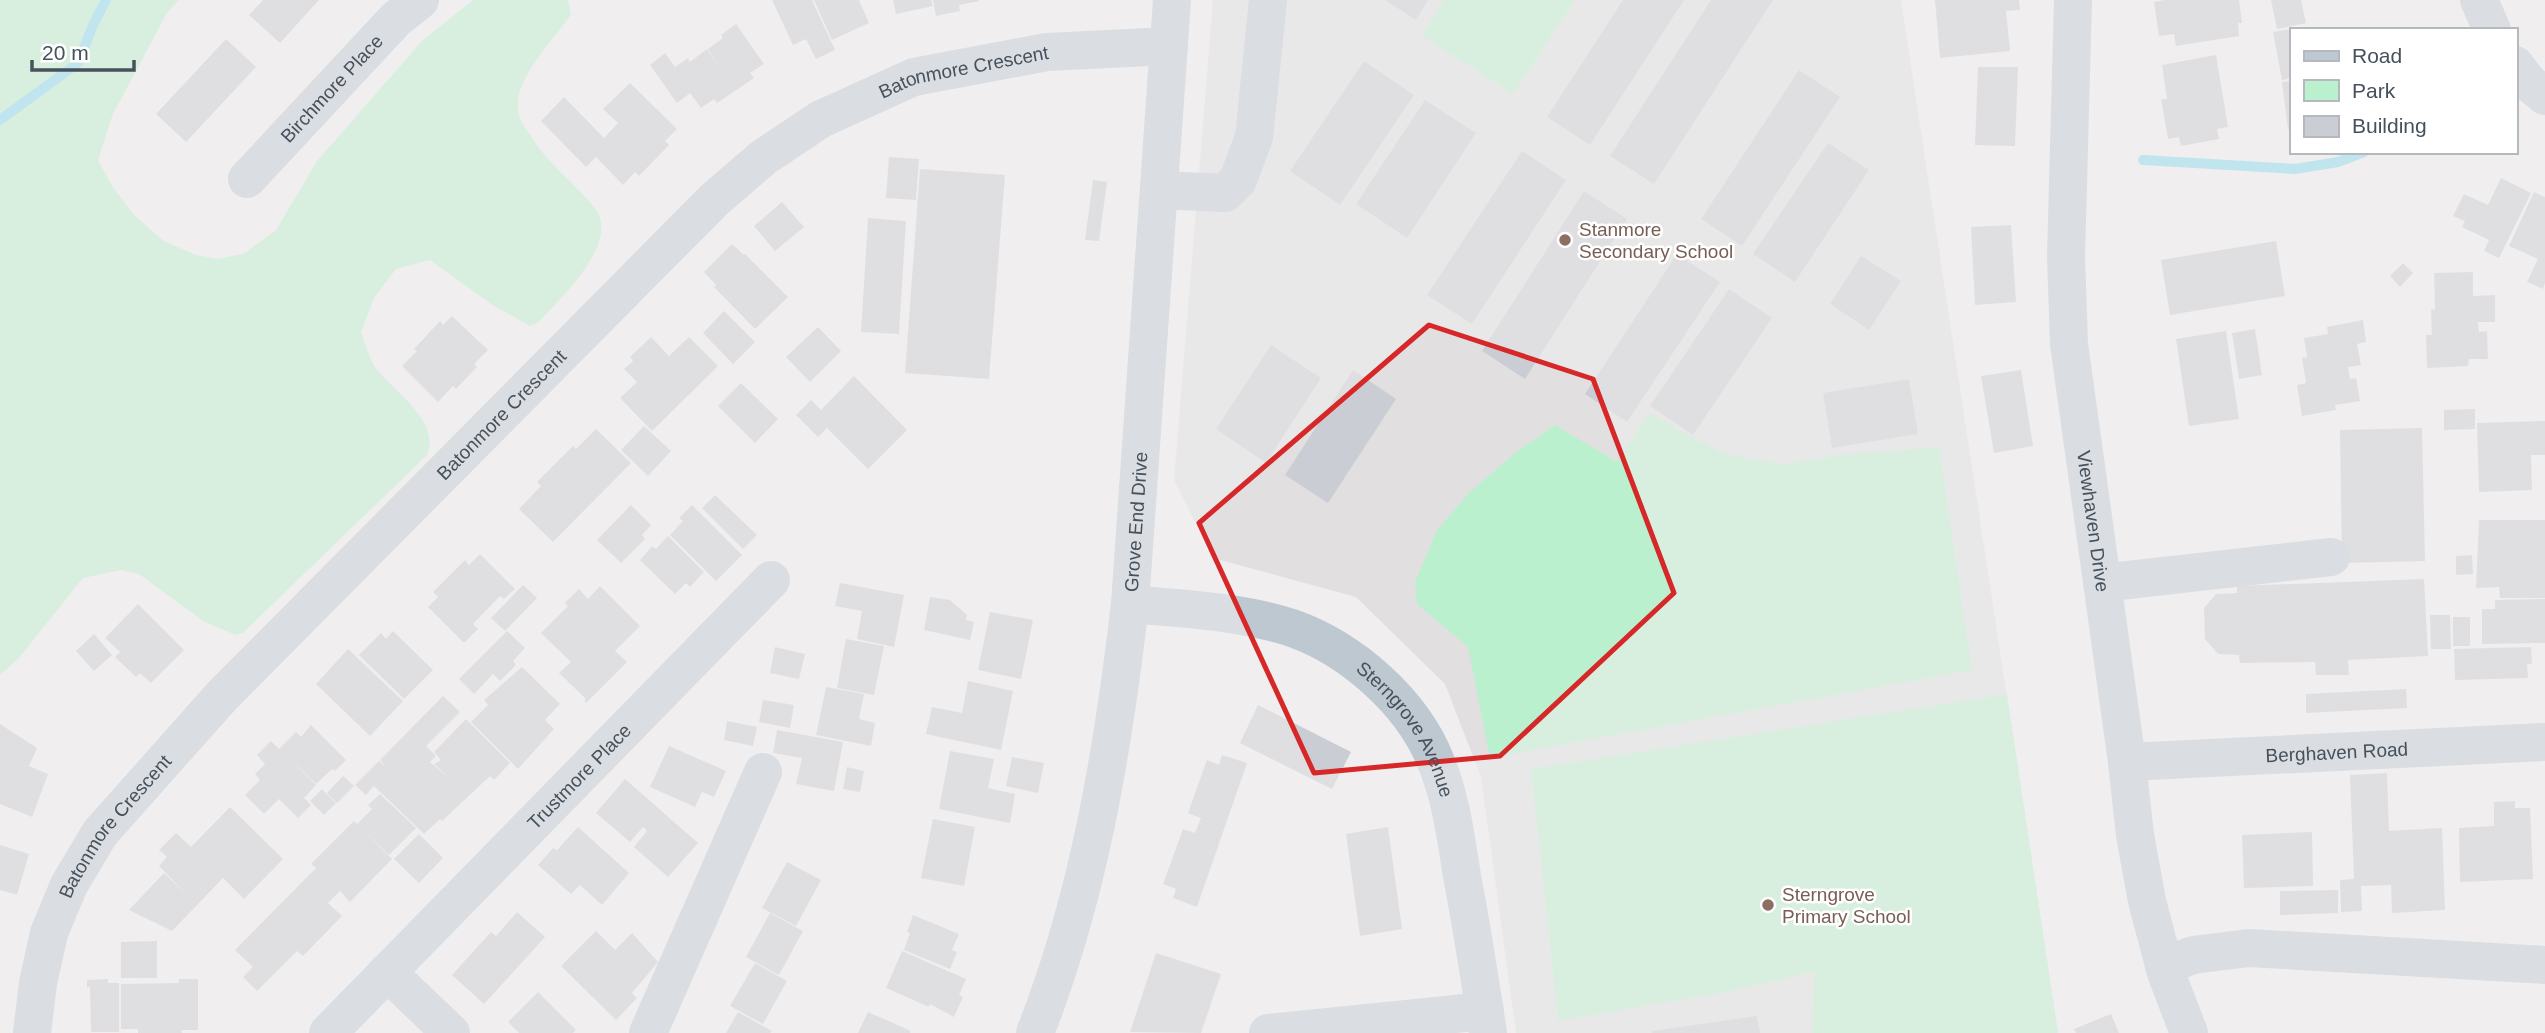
<svg xmlns="http://www.w3.org/2000/svg" width="2545" height="1033" font-family="Arial,sans-serif">
  <rect width="100%" height="100%" fill="#f0eeee"/>
  <path fill="#e1dfe0" d="M1213 0H1901L2058 1033H1516L1481 777 1445 684 1356 597 1213 558 1174 480Z"/>
  <path fill="#bbf0cf" d="M0 0H179L167 13 113 114 98 160 112 186 135 216 164 241 196 255 218 259 245 253 276 230 317 161 422 41 473 0H568L571 15C555 37 520 74 518 101 516 117 525 127 533 139 549 165 575 183 594 207 623 242 559 299 538 323L530 326 491 304 430 260 396 269 374 298 361 332C365 343 369 358 376 368 393 391 442 422 427 455L243 633 235 635 203 621 139 574 121 570 83 578 19 658 0 675Z
    M1444 0H1575L1513 94 1421 35Z
    M1649 413 1724 454 1783 464 1840 455 1939 447 1972 670 1490 758 1468 647 1417 604 1415 582 1437 530 1469 493 1515 453 1555 425 1617 462Z
    M2007 694 2058 1033H1812L1814 972 1731 991 1558 1021 1531 769Z"/>
  <g fill="none" stroke-linecap="round" stroke-linejoin="round">
    <path stroke="#87d9ed" stroke-width="10" d="M0 120 78 63 93 25 106 0
      M2143 160 2295 169 2338 162 2364 152"/>
  </g>
  <path fill="#cacdd3" d="M263 0H319L280 43 249 15Z
    M772 0H812L835 50 816 59 806 39 793 45Z
    M814 0H859L869 23 832 40Z
    M893 0H931L933 6 896 14Z
    M933 0H979V1L959 5 960 11 936 16Z
    M1385 0H1428L1416 20Z
    M1623 0H1684L1590 145 1547 117Z
    M1711 0H1773L1654 184 1610 156Z
    M1935 0H2019L2020 10 2006 11 2010 51 1940 58Z
    M2164 0H2239L2242 23H2238L2239 36 2176 46 2174 34 2159 36 2154 2Z
    M2271 0H2301L2306 23 2277 29Z
    M736 24 764 64 750 73 754 78 717 103 714 99 701 108 690 93 677 103 650 65 665 53 675 67 688 58 690 62 707 49 719 66 708 49 723 38 721 35Z
    M2291 29V78L2282 80 2273 32Z
    M226 39 256 67 186 142 156 114Z
    M2216 55 2228 127 2217 129 2219 139 2181 146 2179 137 2168 139 2161 99H2167L2162 65Z
    M1364 61 1414 95 1340 205 1290 171Z
    M1978 67H2018L2015 146 1975 145Z
    M1799 70 1840 97 1742 246 1701 219Z
    M2291 81V129H2288L2282 82Z
    M630 83 677 129 665 141 669 145 639 176 635 172 623 185 596 157 586 167 541 121 564 97 604 138 618 123 603 109Z
    M1425 100 1476 133 1407 238 1356 204Z
    M1828 143 1869 170 1795 282 1753 254Z
    M1522 151 1566 180 1472 324 1427 295Z
    M889 157 919 159 916 200 886 198Z
    M920 169 1005 175 989 379 905 373Z
    M2501 178 2531 193 2499 258 2484 251 2489 240 2462 227 2465 221 2453 216 2464 194 2488 205Z
    M1093 180 1107 182 1099 241 1085 240Z
    M1584 191 1627 219 1525 379 1482 351Z
    M2534 192 2545 197V283L2543 289 2527 282 2538 259 2509 246Z
    M782 202 804 227 775 251 754 226Z
    M868 218 906 221 899 334 861 332Z
    M2011 225 2016 302 1975 305 1971 227Z
    M2276 241 2285 296 2170 315 2161 260Z
    M732 244 744 255 745 254 788 297 755 329 714 287 716 285 704 272Z
    M1677 254 1720 282 1627 422 1585 394Z
    M1861 256 1901 281 1869 330 1830 304Z
    M2403 263 2413 273 2400 287 2390 276Z
    M2473 272V296L2495 295V322H2478L2479 332 2487 331 2488 359H2469L2468 366 2427 368 2426 335H2432L2431 309 2435 310 2434 273Z
    M1729 289 1772 318 1693 435 1650 406Z
    M724 311 755 342 733 364 703 333Z
    M452 316 488 350 474 364 477 367 456 389 453 386 438 402 402 366 417 351 414 349 440 321 443 325Z
    M2363 320 2366 342 2357 344 2361 365 2348 367 2350 379 2356 378 2360 401 2335 405 2336 410 2302 416 2297 385 2306 383 2302 358 2307 357 2304 338 2328 334 2327 327Z
    M818 327 841 351 810 382 786 357Z
    M2255 329 2262 375 2239 379 2232 333Z
    M2226 331 2239 419 2189 426 2176 339Z
    M651 337 669 356 689 337 718 366 652 431 620 398 637 382 624 369 633 361 630 357Z
    M1271 345 1321 378 1266 463 1216 429Z
    M1353 370 1396 399 1328 503 1285 475Z
    M2021 370 2033 446 1994 453 1981 376Z
    M854 376 907 430 868 469 827 428 818 437 796 415 811 400 821 410Z
    M1909 379 1918 434 1832 448 1823 393Z
    M741 383 778 419 755 443 718 406Z
    M2475 409V429L2444 430V410Z
    M2545 421V455H2531L2532 490 2479 492 2477 423Z
    M644 426 671 451 648 476 621 450Z
    M2422 428 2425 561 2342 563 2340 430Z
    M596 429 631 463 553 542 519 509 541 486 537 482 573 446 576 449Z
    M715 495 757 535 743 549 702 508Z
    M631 505 651 525 642 535 645 539 621 563 597 540Z
    M692 505 742 555 716 581 670 535 683 521 679 518Z
    M2479 520H2545V598H2500L2499 587 2476 588Z
    M668 536 704 572 690 587 686 583 675 594 640 560 652 546 656 549Z
    M480 554 515 589 504 599 500 596 473 624 478 629 464 643 428 607 438 597 433 592 465 560 469 565Z
    M2472 555 2473 574 2456 575V556Z
    M2424 579 2428 656 2348 660 2349 675H2316L2315 662 2240 663 2239 655 2218 654 2205 639 2204 608 2216 594 2237 593V586Z
    M840 583 904 595 894 647 857 639 862 611 835 606Z
    M523 585 537 598 505 631 491 618Z
    M600 586 640 626 615 651 627 662 586 703 584 701 586 699 559 673 571 662 541 633 568 606 565 603 579 589 588 599Z
    M930 597 950 600 967 615 966 620 974 622 970 640 924 630Z
    M2545 599V643L2482 644V609H2495V600Z
    M138 604 184 650 151 683 140 673 136 677 115 657 120 652 105 638Z
    M990 612 1033 620 1021 679 978 670Z
    M2430 615H2450L2451 649H2431Z
    M2453 617H2470V646H2453Z
    M393 631 433 670 404 699 359 655 381 633 386 639Z
    M507 631 525 648 513 661 516 665 500 681 493 674 474 694 459 679Z
    M94 634 112 655 94 671 76 651Z
    M846 639 884 646 874 695 837 688Z
    M775 647 805 654 799 679 770 673Z
    M2531 647 2532 664H2527L2528 678 2455 680 2454 649Z
    M348 649 403 701 370 736 316 684Z
    M522 667 560 704 545 720 554 729 518 769 471 722 488 705 484 700Z
    M968 681 1013 691 1001 750 926 734 932 707 962 713Z
    M826 687 864 694 859 719 875 723 871 746 816 735Z
    M2406 689 2407 708 2306 713V694Z
    M443 696 460 712 426 746 436 756 430 762 450 779 434 764 441 760 434 752 466 719 510 763 494 780 490 776 442 821 440 819 424 834 374 786 366 795 355 785 379 761 386 767 380 760Z
    M763 700 794 705 790 728 759 722Z
    M1258 705 1351 752 1332 789 1240 743Z
    M727 721 757 727 753 746 724 740Z
    M0 724 37 748 29 766 48 774 32 817 0 804Z
    M311 725 346 760 335 771 332 769 316 784 284 752 316 785 304 798 311 805 298 818 279 799 264 814 245 795 260 780 255 774 265 764 257 755 271 741 279 749 296 732 301 737Z
    M777 730 843 742 834 791 796 784 802 758 773 753Z
    M669 746 726 771 714 797 702 792 695 807 650 787Z
    M950 751 994 759 988 788 1015 794 1010 823 939 809Z
    M1222 755 1247 763 1197 907 1173 898 1176 889 1163 884 1183 829 1195 833 1201 818 1188 813 1207 760 1219 765Z
    M1012 757 1044 763 1038 793 1006 786Z
    M847 767 864 771 860 792 843 789Z
    M2387 773 2389 831 2442 828 2445 910 2392 913 2391 885 2361 886 2362 911 2341 912 2340 880 2354 879 2350 775Z
    M343 776 354 786 337 803 327 793Z
    M625 779 698 843 668 877 634 847 647 831 643 827 630 842 596 813Z
    M322 789 336 803 324 815 310 801Z
    M380 794 416 828 389 855 361 828 392 859 350 902 340 891 328 903 342 916 303 956 297 951 257 991 243 977 253 967 235 950 316 868 311 864 354 821 357 824 372 809 368 805Z
    M2515 801V808H2530L2533 879 2460 882 2459 828 2494 826V802Z
    M230 807 283 859 244 899 223 878 172 931 129 910 164 873 186 894 159 866 167 857 159 850 176 833 191 847Z
    M933 819 975 827 964 886 921 878Z
    M578 827 629 873 602 905 580 885 571 894 538 865 553 848 557 850Z
    M1388 827 1402 929 1360 936 1346 834Z
    M2312 832 2313 886 2244 888 2242 835Z
    M419 834 443 858 419 883 394 859Z
    M0 845 29 854 17 895 0 890Z
    M787 862 821 880 796 926 762 908Z
    M2338 890V913L2280 915V891Z
    M517 912 545 937 484 1004 452 975 491 932 496 936Z
    M770 913 803 931 779 975 746 957Z
    M913 915 959 934 952 950 957 952 950 969 904 950 910 933 907 932Z
    M596 931 615 950 632 933 658 962 632 993 637 998 616 1020 561 966Z
    M157 941V978H121V942Z
    M902 951 966 979 959 995 963 997 954 1017 930 1004 929 1007 886 988Z
    M1156 953 1221 974 1201 1033 1130 1032Z
    M755 963 787 981 763 1024 730 1006Z
    M108 979V983H119V1032H91L90 987H87V980Z
    M179 979H198V1030H181L182 1033H138V1029H121V984L179 983Z
    M538 992 576 1030 573 1033H519L508 1022Z
    M738 1012 772 1031 770 1033H726Z
    M868 1012 911 1031 910 1033H858Z
    M2111 1014 2119 1033H2076L2074 1029Z
    M1757 1016 1760 1033H1652V1031Z"/>
  <g fill="none" stroke-linecap="round" stroke-linejoin="round">
    <g stroke="#bec8d0" stroke-width="38">
      <path id="s1" d="M2073 0 2066 257 2069 344 2127 762 2135 835 2147 901 2166 973 2189 1033"/>
      <path d="M2479 0 2492 30"/>
      <path d="M2515 65 2528 82 2545 96"/>
      <path id="s2" d="M247 179 396 19 420 0"/>
      <path d="M1159 190 1225 193 1238 180 1254 137 1268 0"/>
      <path d="M2102 583 2331 557"/>
      <path id="s3" d="M1130 604C1184 609 1240 611 1292 628 1352 649 1413 703 1436 762 1451 798 1456 838 1462 876 1472 928 1480 980 1488 1033"/>
      <path id="s4" d="M2127 762 2545 742"/>
      <path d="M2164 966 2193 955 2249 948 2545 965"/>
      <path d="M387 972 451 1033"/>
      <path id="s5" d="M32 1033 38 983 49 933 69 885 100 833 221 697 714 200 764 157 821 119 914 77 1047 52 1169 46"/>
      <path id="s6" d="M328 1033 771 580"/>
      <path d="M648 1033 763 772"/>
      <path id="s7" d="M1035 1033C1089 896 1113 750 1130 604L1172 0"/>
      <path d="M1268 1033 1485 1011"/>
    </g>
  </g>
  <path d="M0 0H2545V1033H0ZM1429 325 1593 379 1674 593 1500 756 1314 773 1199 523Z" fill="#f0eeee" fill-opacity=".55" fill-rule="evenodd"/>
  <path fill="none" stroke="#d62828" stroke-width="5" stroke-linejoin="round" d="M1429 325 1593 379 1674 593 1500 756 1314 773 1199 523Z"/>
  <g fill="#8d6e63" stroke="#fff" stroke-width="2.5">
    <circle cx="1565" cy="240" r="7"/>
    <circle cx="1768" cy="905" r="7"/>
  </g>
  <g text-anchor="middle" dominant-baseline="central" stroke-width="5" stroke-linejoin="round" paint-order="stroke">
    <g font-size="19" fill="#46515c" stroke="#fff">
      <text stroke="none"><textPath href="#s5" startOffset="1382">Batonmore Crescent</textPath></text>
      <text stroke="none"><textPath href="#s2" startOffset="124">Birchmore Place</textPath></text>
      <text stroke="none"><textPath href="#s5" startOffset="794">Batonmore Crescent</textPath></text>
      <text stroke="none"><textPath href="#s1" startOffset="523">Viewhaven Drive</textPath></text>
      <text stroke="none"><textPath href="#s7" startOffset="523">Grove End Drive</textPath></text>
      <text stroke="none"><textPath href="#s3" startOffset="322">Sterngrove Avenue</textPath></text>
      <text stroke="none"><textPath href="#s4" startOffset="210">Berghaven Road</textPath></text>
      <text stroke="none"><textPath href="#s6" startOffset="359">Trustmore Place</textPath></text>
      <text stroke="none"><textPath href="#s5" startOffset="228">Batonmore Crescent</textPath></text>
    </g>
    <g font-size="19" fill="#785e54" stroke="#fff" text-anchor="start">
      <text x="1579" y="229">Stanmore<tspan x="1579" dy="22">Secondary School</tspan></text>
      <text x="1782" y="894">Sterngrove<tspan x="1782" dy="22">Primary School</tspan></text>
    </g>
  </g>
  <rect x="2290" y="28" width="228" height="126" fill="#ffffff" stroke="#b5b9be" stroke-width="2"/>
  <rect x="2304" y="51" width="35" height="10" fill="#bec8d0" stroke="#b5b9be" stroke-width="2"/>
  <text x="2352" y="63" font-size="21" fill="#46515c">Road</text>
  <rect x="2304" y="80" width="35" height="21" fill="#bbf0cf" stroke="#b5b9be" stroke-width="2"/>
  <text x="2352" y="98" font-size="21" fill="#46515c">Park</text>
  <rect x="2304" y="116" width="35" height="21" fill="#cacdd3" stroke="#b5b9be" stroke-width="2"/>
  <text x="2352" y="133" font-size="21" fill="#46515c">Building</text>
  <path d="M32 60v10h102v-10" fill="none" stroke="#46515c" stroke-width="3.5"/>
  <text x="42" y="60" font-size="21" fill="#46515c" stroke="#ffffff" stroke-width="5" paint-order="stroke">20 m</text>
</svg>
